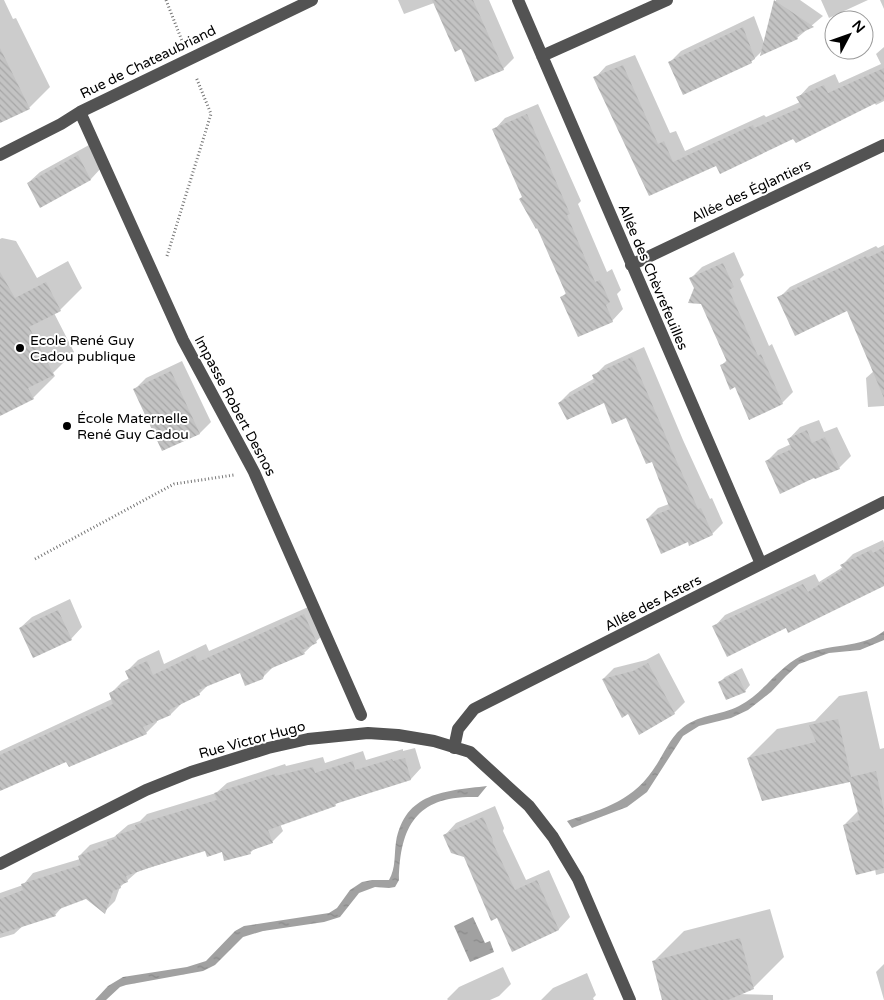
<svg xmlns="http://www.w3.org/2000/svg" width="884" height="1000" font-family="'Varela Round',sans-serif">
  <defs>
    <pattern id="water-ripples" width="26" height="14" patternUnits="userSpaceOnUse" patternTransform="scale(1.25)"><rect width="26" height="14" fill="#a1a1a1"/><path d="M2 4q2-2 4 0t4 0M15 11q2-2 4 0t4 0" fill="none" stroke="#898989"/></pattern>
    <pattern id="building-back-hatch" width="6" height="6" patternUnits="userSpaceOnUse" patternTransform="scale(1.25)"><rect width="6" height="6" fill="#c3c3c3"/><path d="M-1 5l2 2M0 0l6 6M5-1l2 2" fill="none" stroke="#a6a6a6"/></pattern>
  </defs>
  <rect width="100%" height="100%" fill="#fff"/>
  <path fill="url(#water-ripples)" d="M884 631V640L860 650 829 653 799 664 786 676 771 692 748 710 731 718 699 726 683 736 647 792 627 807 572 828 567 821C606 808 634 801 657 764 664 753 670 739 680 730 697 714 720 716 739 706 763 694 777 668 801 656 827 643 861 649 884 631Z
    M487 786 478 797C418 795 400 824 399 880L395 887 389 888 375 887 359 893 340 917 324 922 263 931 243 937 215 965 203 971 126 985 120 987 106 1000H95L108 986 123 977 187 967 206 961 235 931 244 926 329 913 337 908 350 890 362 882 372 880H389C396 868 394 855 396 842 405 792 445 791 487 786Z
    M473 917 485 943 490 941 494 952 470 962 454 926Z"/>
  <path fill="#0003" d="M0 0H4L13 19 16 18 50 87 29 108 0 122Z
    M398 0H437L434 3 404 14Z
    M441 0H489L514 58 503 69Z
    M776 0H800L823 16 797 38 762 51 751 62H670L681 51 754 16 764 43Z
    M821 0H868L829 18Z
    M880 0H884V9Z
    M884 47V101L876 105 874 102 794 137 717 164 649 195 595 78 606 66 635 55 670 133 676 131 685 151 764 115 766 117 800 102 798 98 809 86 835 74 839 83 881 64 876 54Z
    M538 104 581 201 578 204 607 272 612 269 621 290 617 294 623 309 612 321 562 297 567 292 494 130 505 118Z
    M89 145 102 167 91 179 41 206 28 183 40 172Z
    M2 238 16 241 37 278 68 261 82 288 60 310 54 313 74 352 53 373 55 376 33 398 0 415V239Z
    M884 245V406L868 407 866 378 874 371 848 309 779 298 790 287 876 246 878 248Z
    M734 252 744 275 740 279 769 346 772 344 793 392 782 403 736 386 721 366 727 360 691 278 702 267Z
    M644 347 683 440 710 499 712 498 723 523 712 534 688 540 647 519 658 508 669 504 652 460 627 416 604 401 559 403 570 392 595 378 594 376 605 365Z
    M182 361 211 422 200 433 162 449 135 389 146 378Z
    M819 420 824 432 837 427 851 456 839 468 767 461 778 450 791 444 789 439 800 427Z
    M883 540 884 543V584L786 626 714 627 725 615 815 574 819 582 843 567 842 565 853 554Z
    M70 599 82 627 71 639 20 628 32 617Z
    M315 604 327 631 304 653 274 666 262 678 241 672 208 685 199 694 182 703 171 714 157 720V722L146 733 67 761 0 789V751L112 699 110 694 122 682 130 678 127 671 138 660 159 650 164 664 206 644 209 651Z
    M659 653 685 702 674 713H628L603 679 614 668 646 660Z
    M742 668 750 685 745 691 720 682 725 677Z
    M867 691 880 749 884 748V873L876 875 875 869 844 825 859 810 851 781 748 758 777 729 815 721 839 696Z
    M415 748 421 768 411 779 338 802 335 805 280 824 283 831 272 842 255 848 250 853 206 849 137 872 120 887 115 901 104 912 86 898 63 906 56 914 24 925 14 934 0 938V893L23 885 33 873 80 859 79 856 90 845 114 837 128 825 140 821 147 814 216 793 227 783 285 764 286 766 323 757 325 763 363 751 366 760 403 749V751Z
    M495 806 504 828 503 831 526 880 549 870 570 917 559 929 512 950 498 917 465 856 445 835 456 823Z
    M770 909 784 957 754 987 738 994 773 995V1000H663L654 961 684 931Z
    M884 964V1000L876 972Z
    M503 967 511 984 499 996 490 1000H448L447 999 459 987Z
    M587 973 596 995 593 998 594 1000H541L553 988Z"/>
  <path fill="url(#building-back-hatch)" d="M432 0H473L504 70 475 82 461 49 455 52Z
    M774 0 814 27 796 35 798 39 760 56Z
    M743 27 755 59 751 61 752 63 683 95 668 62Z
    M0 48 30 109 0 123Z
    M623 65 658 144 664 141 673 162 753 125 754 128 802 107 796 97 824 85 828 93 884 68V99L796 143 793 139 720 174 716 166 649 196 593 77Z
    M527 114 570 214 567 215 595 282 600 280 610 302 606 305 613 322 578 337 560 297 566 294 537 228 536 229 519 199 522 197 492 129Z
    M78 155 91 180 40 208 27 183Z
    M884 250V398L847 311 795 336 777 297 866 256 867 258Z
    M723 263 734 287 729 290 758 356 761 354 783 404 749 420 735 387 730 390 720 365 727 362 701 304 688 303 694 288 689 278Z
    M0 272 15 298 46 282 61 311 29 327 54 375 28 388 34 399 0 416Z
    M632 357 672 451 698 509 701 508 713 535 689 546 688 542 661 554 646 519 670 509 652 462 646 464 626 418 612 424 604 403 567 420 558 403 595 382 592 375Z
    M171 371 200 434 162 451 133 389Z
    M807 430 812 443 825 437 840 469 815 479 814 478 780 494 765 461 792 449 787 439Z
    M884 547V586L788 633 786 628 727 657 712 626 803 584 808 592 843 569 840 565 871 550 873 553Z
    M58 610 72 640 33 658 19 628Z
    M304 614 317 643 302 650 305 654 265 671 263 679 245 686 240 673 198 690 200 695 169 710 171 715 143 727 147 734 69 767 66 762 0 791V755L113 704 109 693 130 682 125 671 147 661 153 675 195 655 198 662Z
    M648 663 675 714 639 735 628 714 622 718 602 679 633 671Z
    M736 673 746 692 726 700 718 682Z
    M838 719 851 777 876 771 884 811V868L856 875 843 825 860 820 850 782 762 801 747 758 816 742 809 725Z
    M405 758 411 780 335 804 336 806 268 830 273 843 250 851 251 854 224 861 222 852 207 857 205 851 148 868 126 876 128 882 120 885 121 888 113 891 105 914 86 899 54 911 56 916 0 934V899L23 890 21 884 81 865 78 856 108 845 107 842 117 838 116 835 136 829 135 825 217 800 214 793 275 774V776L313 767 315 773 353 761 355 770 392 759 393 761Z
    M483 817 493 840V843L515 890 537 880 559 930 512 952 497 918 491 921 464 857 451 853 443 835Z
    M740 938 754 989 728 1000H662L652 961Z"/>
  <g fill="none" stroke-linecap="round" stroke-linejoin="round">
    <path stroke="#757575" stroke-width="3" stroke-dasharray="1 2.5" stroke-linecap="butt" d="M166 0 182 41
      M167 256 211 114 196 77
      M35 559 174 484 234 475"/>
    <path stroke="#535353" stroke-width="12" d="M518 0 761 564
      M542 56 667 0
      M80 112 183 340 254 472 361 715
      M0 155 61 124 80 112 312 0
      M631 265 884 145
      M454 748 458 729 474 709 884 502
      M0 864 146 790 191 772 268 748 308 739 368 733 398 735 434 741 470 752 529 806 553 837 578 879 630 1000"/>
  </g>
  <g fill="#000" stroke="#fff" stroke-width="2">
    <circle cx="20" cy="348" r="5"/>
    <circle cx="67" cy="426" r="5"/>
  </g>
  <g text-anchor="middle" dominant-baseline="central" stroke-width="4" stroke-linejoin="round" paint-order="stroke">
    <g font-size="14" fill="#000" stroke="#fff">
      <text transform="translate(148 62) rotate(-26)">Rue de Chateaubriand</text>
      <text transform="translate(751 191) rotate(-25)">Allée des Églantiers</text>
      <text transform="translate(653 277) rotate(67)">Allée des Chèvrefeuilles</text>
      <text transform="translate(235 406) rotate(62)">Impasse Robert Desnos</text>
      <text transform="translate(653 603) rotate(-27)">Allée des Asters</text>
      <text transform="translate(252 740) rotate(-15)">Rue Victor Hugo</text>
    </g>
    <g font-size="14" fill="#000" stroke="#fff" text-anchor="start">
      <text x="30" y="340">Ecole René Guy<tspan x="30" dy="16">Cadou publique</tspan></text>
      <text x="77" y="418">École Maternelle<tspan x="77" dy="16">René Guy Cadou</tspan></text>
    </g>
  </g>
  <g transform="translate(849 35) rotate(49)"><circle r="24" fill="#ffffff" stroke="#999999"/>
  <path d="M0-4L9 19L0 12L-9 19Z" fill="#000000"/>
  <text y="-8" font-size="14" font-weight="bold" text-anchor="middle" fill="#000000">N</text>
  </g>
</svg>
